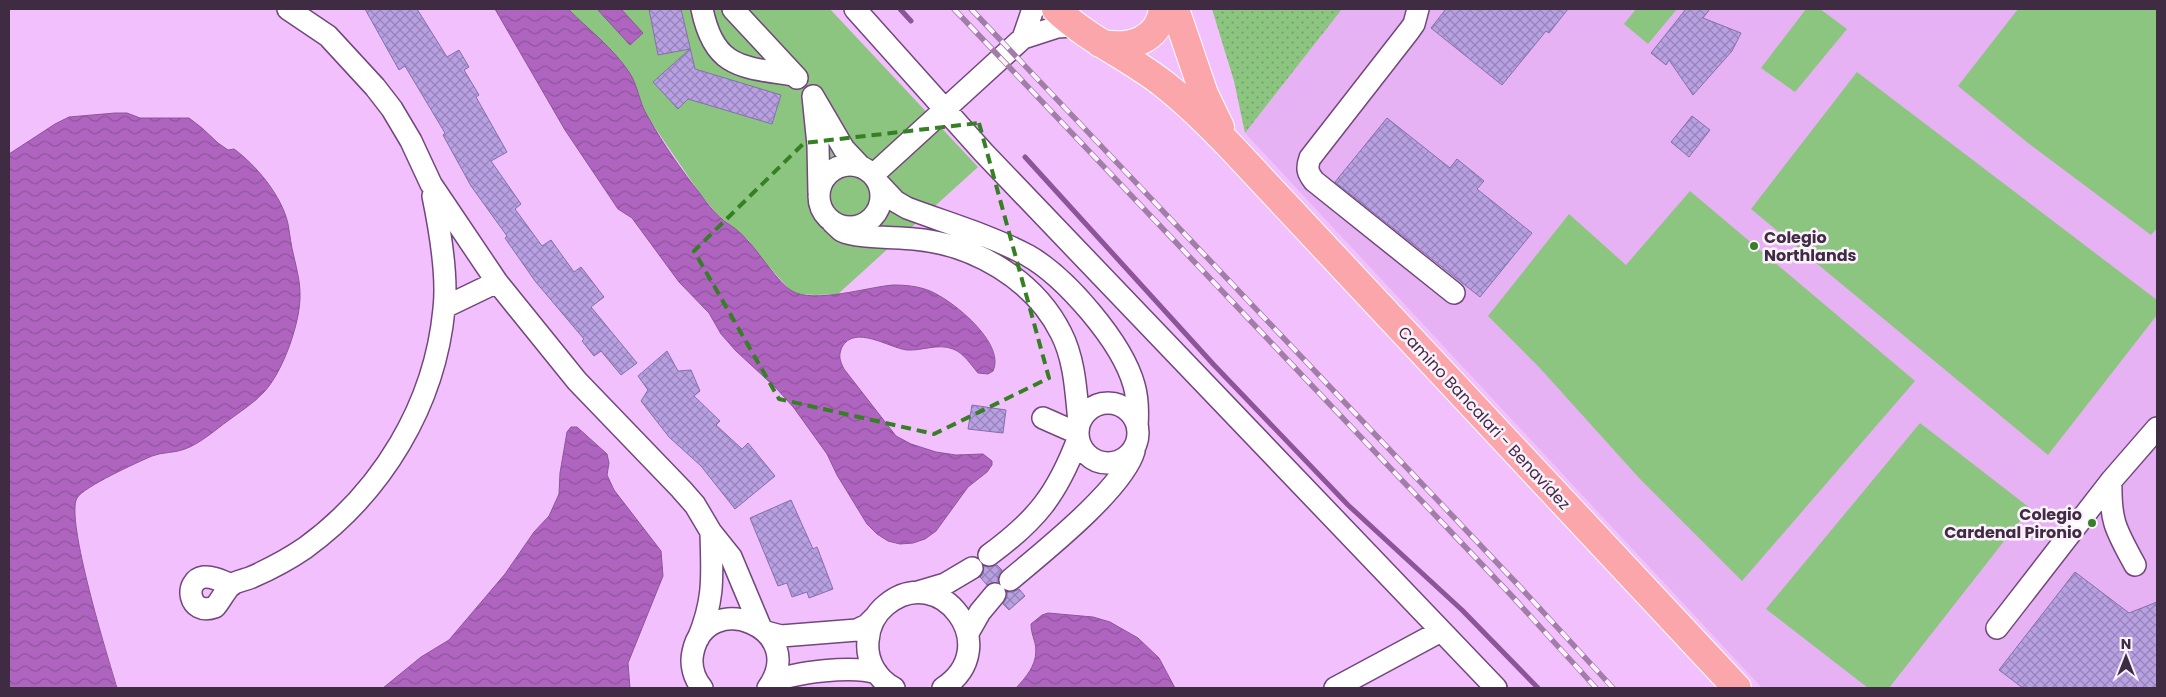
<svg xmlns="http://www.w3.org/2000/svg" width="2166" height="697" font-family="Poppins,sans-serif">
  <defs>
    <pattern id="grass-dots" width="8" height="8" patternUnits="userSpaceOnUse" patternTransform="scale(1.25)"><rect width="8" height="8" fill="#8cc57f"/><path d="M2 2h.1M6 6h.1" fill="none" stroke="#74a06a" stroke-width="1.8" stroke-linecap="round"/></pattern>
    <pattern id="water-waves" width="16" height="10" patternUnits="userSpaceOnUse" patternTransform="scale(1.25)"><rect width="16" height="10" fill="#af65c0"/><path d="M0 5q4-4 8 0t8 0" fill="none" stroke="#90539e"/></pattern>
    <pattern id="building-cross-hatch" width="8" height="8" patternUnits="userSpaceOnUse" patternTransform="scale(1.25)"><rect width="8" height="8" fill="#b8a1e2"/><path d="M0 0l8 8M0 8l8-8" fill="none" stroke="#9783b9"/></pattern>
  </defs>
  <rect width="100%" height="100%" fill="#f2c1fd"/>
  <path fill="#e7b2f3" d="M1342 9H2157V688H1762L1245 133Z"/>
  <path fill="url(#grass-dots)" d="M1212 9H1342L1245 133 1234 81Z"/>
  <path fill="#8cc57f" d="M568 9H830L978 167 838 294 815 295 800 294 791 291 761 258 748 240 717 214 701 195 647 116 630 74 620 60Z
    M1636 9H1677L1648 44 1624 24Z
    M1806 9H1820L1847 29 1795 92 1761 68Z
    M2018 9H2157V228L2151 235 2028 143 1958 86Z
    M1857 72 2157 300V315L2048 455 1751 209Z
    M1690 191 1915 381 1742 581 1640 479 1538 366 1488 316 1569 214 1626 265Z
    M1920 423 2030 508 1889 688H1868L1766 609Z"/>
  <path fill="url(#water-waves)" stroke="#8d549a" d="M495 9H568C588 29 613 48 629 72 638 85 639 103 648 117 663 144 682 171 701 195 708 205 717 216 727 223 735 228 741 233 747 240 759 252 778 283 792 291 814 304 868 287 893 285 905 285 918 286 930 291 952 300 1006 343 993 371L988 374 978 373C971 365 964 353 953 349 938 343 922 351 907 350 889 348 855 324 842 347 838 356 840 361 844 369L896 436 911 444 936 452 956 455 983 454 992 461V465L987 472 968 487 936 531 925 539 913 543 900 544 888 541 877 534 867 524 837 475 827 454 794 408 777 389 736 351 721 334 709 313 679 282 632 218 618 209 565 130Z
    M597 9H621L643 33 630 45Z
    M115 113H127L140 118H189L202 128 218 143 228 150 234 149C256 165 282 196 288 224 290 235 291 246 294 257 297 270 300 282 300 294 301 321 283 372 264 392 254 403 241 411 229 420 215 430 201 443 185 449 175 453 162 452 152 456 138 462 83 487 77 498 65 519 108 658 117 688H9V154L55 124 69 117Z
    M571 427H577L607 454 609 463 607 475 614 490 661 551 663 576 628 663 630 688H383L421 657 449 640 505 574 534 532 549 516 559 494 560 473 567 432Z
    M1048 613 1093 617 1110 622 1138 638 1159 658 1175 688H1016C1028 675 1039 662 1035 643 1033 636 1031 631 1031 624L1042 615Z"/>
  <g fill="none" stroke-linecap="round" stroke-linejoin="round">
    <path stroke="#8d549a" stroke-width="5" d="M900 9 911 21
      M1025 157 1214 365 1348 505 1462 610 1538 688"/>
  </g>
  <path fill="url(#building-cross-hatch)" stroke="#856fac" d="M365 9H417L447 57 459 50 469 67 464 70 479 95 476 97 507 152 491 161 521 204 515 209 542 246 551 240 574 272 581 267 604 297 591 307 637 363 621 375 601 351 594 356 582 341 584 339 535 281 505 238 507 236 471 186 443 135 445 133 405 66 399 70Z
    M649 9H681L695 69 781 95 772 124 688 99 678 109 653 82 690 49 658 55Z
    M1446 9H1568L1549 33 1546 31 1502 85 1431 28Z
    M1686 9H1710L1703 18 1741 33 1732 51 1693 95 1669 60 1666 65 1651 53Z
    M1692 116 1710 130 1689 157 1671 142Z
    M1387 118 1450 168 1457 159 1484 181 1477 189 1532 233 1480 297 1335 182Z
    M667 351 678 371 691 370 700 391 694 396 720 421 716 425 742 449 748 443 775 476 735 509 701 466 669 437 641 401 648 390 638 376Z
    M972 405 1006 410 1003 433 968 429Z
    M791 500 813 549 817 547 833 589 809 598 807 592 792 597 787 583 778 586 750 518Z
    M997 565 1002 570 998 575V582L987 585 980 577 983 574 984 566 990 567Z
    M2075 572 2129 613 2157 602V688H2023L1999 670Z
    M1019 589 1025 596 1009 610 1003 604 1007 597V592H1013Z"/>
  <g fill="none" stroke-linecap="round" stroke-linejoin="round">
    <g stroke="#72477b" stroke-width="24">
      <path id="minor" d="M288 9 328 36 375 87 392 109 411 141 431 184 497 282 577 381 681 489 695 505 711 532
        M702 9C714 68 741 67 793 75
        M733 9 797 78
        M855 9 984 153 1496 688
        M1418 9 1414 24 1409 31 1310 158C1306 169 1308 173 1314 181L1454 293
        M1023 38 1033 9
        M819 196a31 31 0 1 1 62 0a31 31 0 1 1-62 0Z
        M873 175 1023 38 1057 27 1074 26
        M880 185 895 201 907 208C947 223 989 235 1027 255 1066 277 1122 342 1134 385 1138 399 1138 412 1137 426
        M819 193 818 145 813 96 844 149 860 166
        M833 223C836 225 839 229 842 231 855 238 897 237 914 239 973 244 1034 279 1061 333 1075 360 1076 393 1079 422
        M445 307 497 282
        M1078 433a30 30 0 1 1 60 0a30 30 0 1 1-60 0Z
        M1043 418 1077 433
        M2111 481C2110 522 2116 530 2135 565
        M989 555C1037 520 1057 494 1078 439
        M1010 580C1042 553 1123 489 1134 451
        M232 585C224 582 213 576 204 577 183 580 188 617 215 607 221 600 225 591 231 585 236 581 246 580 252 577 270 569 289 559 305 548 382 492 435 405 444 309 448 275 440 230 433 196
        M918 592 945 584 972 568
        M1997 628 2111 481 2157 428
        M766 632 781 636 857 630 867 625 875 617
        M968 633 980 612 995 594
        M698 639C715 598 712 575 711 532L731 557 760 626
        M772 682C796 672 853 665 877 673
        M702 688C694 678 690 665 693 652 707 587 810 628 768 688
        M894 688C877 679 866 661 868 641 869 626 875 614 886 605 940 560 1006 647 943 688
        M1335 688 1441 631"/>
    </g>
    <g stroke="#fff" stroke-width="30">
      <path id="major" d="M1056 9C1088 40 1130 57 1165 85 1189 104 1211 126 1232 148L1737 688
        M1175 9 1204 94 1220 127
        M1100 43C1128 50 1159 41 1163 9"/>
    </g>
    <use href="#minor" stroke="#fff" stroke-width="21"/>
    <use href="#major" stroke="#fba6aa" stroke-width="28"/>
    <g stroke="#a17da8" stroke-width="5.5">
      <path id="rail" d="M954 9 1511 595 1596 688
        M971 9 1521 588 1613 688"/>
    </g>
    <use href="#rail" stroke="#fcf2fe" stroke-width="4" stroke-dasharray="11" stroke-linecap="butt"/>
  </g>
  <path fill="none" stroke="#367f24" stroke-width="4" stroke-dasharray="10 6" stroke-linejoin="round" d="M979 123 1049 378 934 434 779 399 694 251 804 143Z"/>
  <g fill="#367f24" stroke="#fcf2fe" stroke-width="2">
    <circle cx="1754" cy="246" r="5"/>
    <circle cx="2092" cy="523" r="5"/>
  </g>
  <g text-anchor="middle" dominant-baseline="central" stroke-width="5" stroke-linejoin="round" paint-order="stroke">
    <g font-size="16" font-weight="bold" fill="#3f2c43" stroke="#fcf2fe" text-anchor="start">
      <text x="1764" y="237">Colegio<tspan x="1764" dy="18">Northlands</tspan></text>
      <text x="2082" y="514" text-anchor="end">Colegio<tspan x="2082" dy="18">Cardenal Pironio</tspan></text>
    </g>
    <g font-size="16" fill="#3f2c43" stroke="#fcf2fe">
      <text transform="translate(1484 418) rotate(47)">Camino Bancalari - Benavídez</text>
    </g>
  </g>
  <rect width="2166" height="697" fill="none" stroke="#3f2c43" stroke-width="20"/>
  <g transform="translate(2126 657)" stroke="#fcf2fe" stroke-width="4" paint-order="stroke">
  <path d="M0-4L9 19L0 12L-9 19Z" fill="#3f2c43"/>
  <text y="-8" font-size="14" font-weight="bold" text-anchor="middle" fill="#3f2c43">N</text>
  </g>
</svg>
